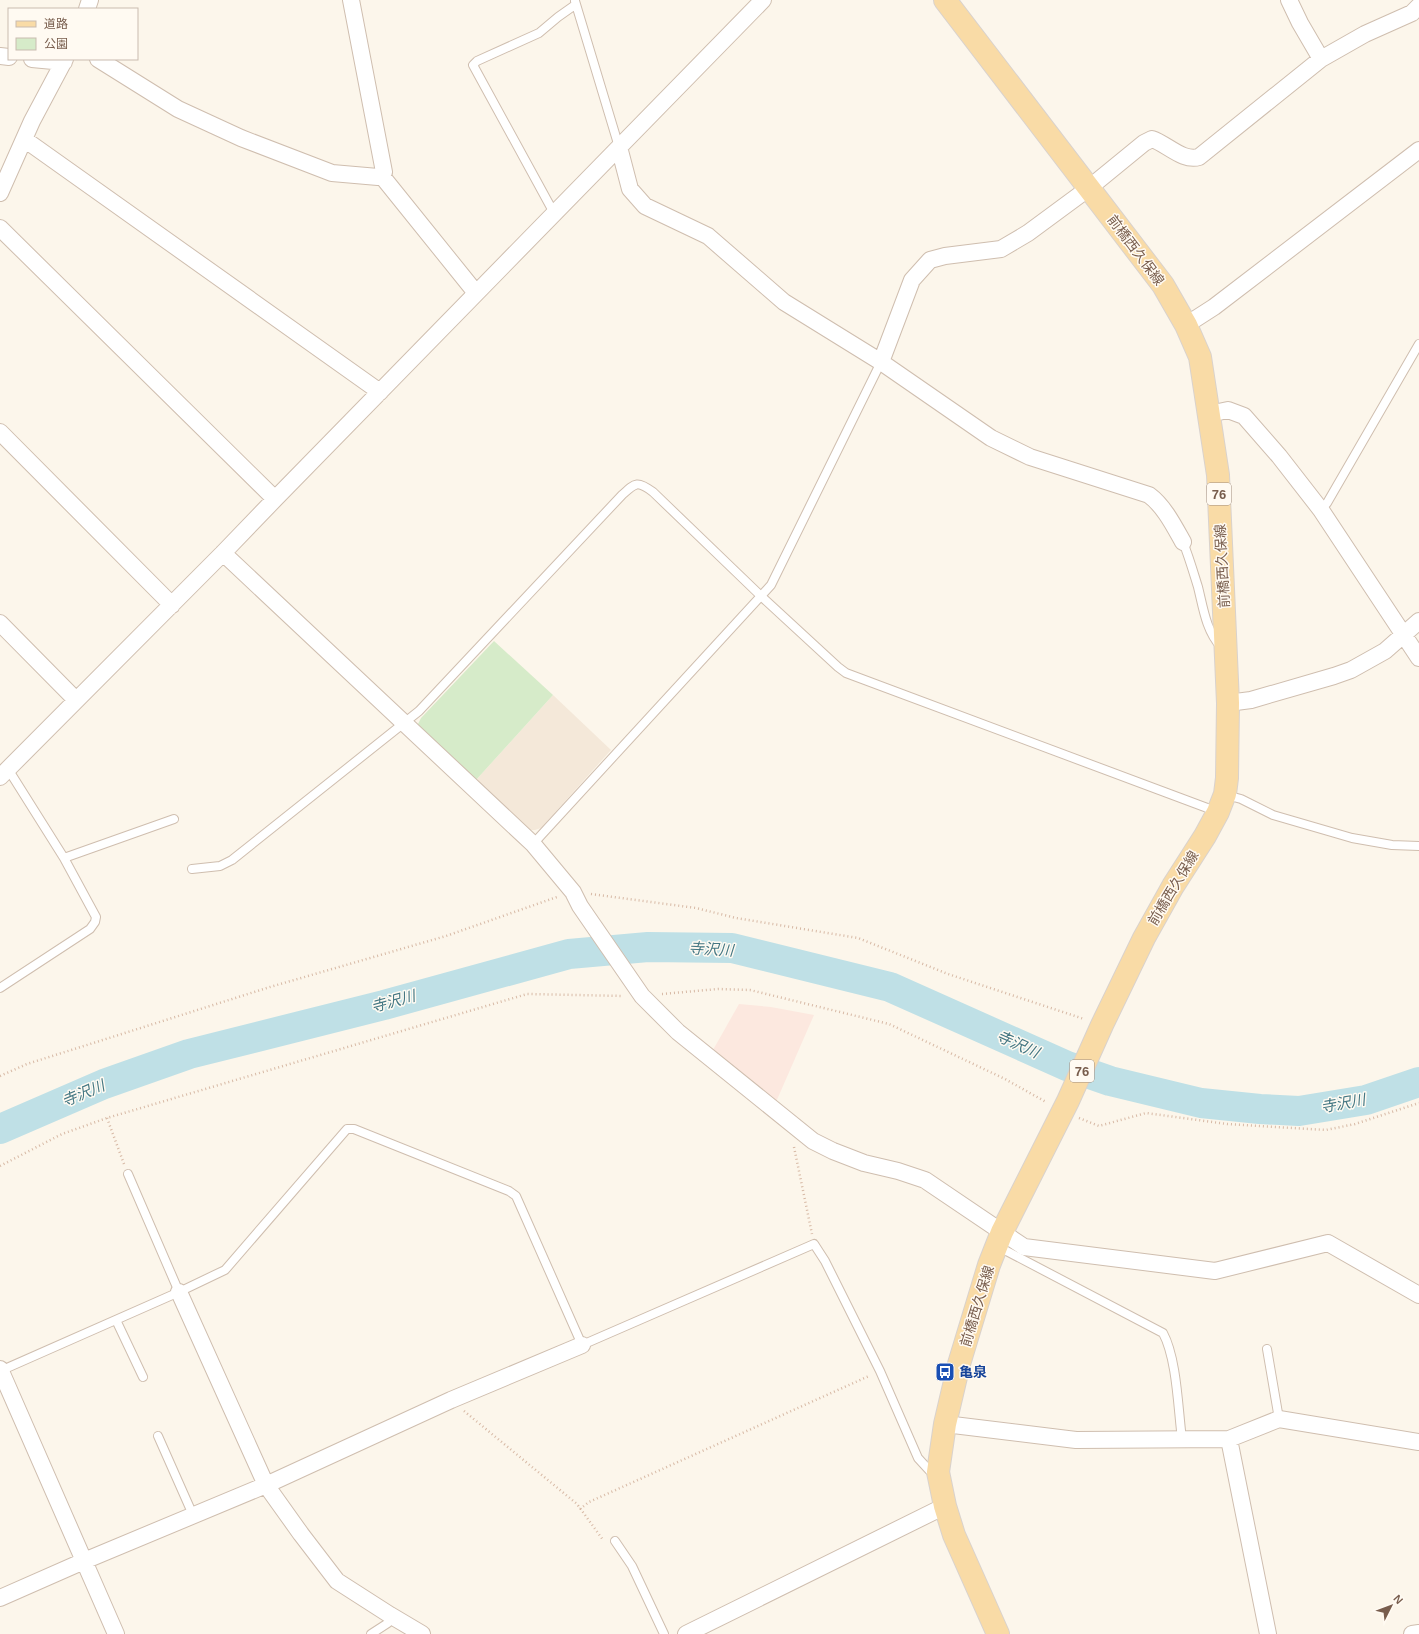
<svg xmlns="http://www.w3.org/2000/svg" width="1419" height="1634" font-family="Helvetica,'Noto Sans JP',sans-serif">
  <rect width="100%" height="100%" fill="#fcf6eb"/>
  <path fill="#f4e8d9" d="M553 695 611 750 541 828 535 830H530L476 780Z"/>
  <path fill="#fce8df" d="M739 1004 771 1007 814 1015 776 1102 713 1050Z"/>
  <path fill="#d6ebc9" d="M494 641 553 695 476 780 418 729V724L421 718Z"/>
  <g fill="none" stroke-linecap="round" stroke-linejoin="round">
    <path stroke="#bfe0e6" stroke-width="30" d="M0 1129 104 1084 189 1054 384 1005 569 954 648 947 732 948 890 987 1067 1066 1110 1081 1201 1103 1260 1109 1299 1111 1366 1100 1419 1082"/>
    <g stroke="#cfbeaf" stroke-width="10">
      <path id="service" d="M575 1 619 147
        M554 213 473 65 477 61 539 33 558 17 575 5
        M1321 510 1327 503 1419 344
        M1183 542C1189 557 1193 571 1198 587 1203 607 1206 631 1221 647
        M1226 795 1241 799 1273 815 1352 838 1392 845 1419 846
        M533 844 771 585 881 362
        M64 858 174 819
        M192 869 220 866 232 860 419 711 622 495C635 483 637 480 653 492L762 597 838 667 846 673 1218 812
        M0 988 90 929 95 922 96 917 64 858 8 769
        M128 1174 179 1292
        M997 1246 1163 1333C1177 1359 1178 1409 1182 1439
        M116 1320 143 1377
        M1267 1349 1279 1419
        M0 1371 179 1292 225 1270 347 1129H354L509 1191 516 1196 582 1345 814 1244 825 1261 880 1371 918 1458 929 1470 937 1472
        M158 1436 193 1515
        M615 1541 632 1566 664 1634
        M371 1634 388 1623 390 1615"/>
    </g>
    <g stroke="#cfbeaf" stroke-width="18">
      <path id="minor" d="M1289 0 1300 23 1321 59
        M87 9 90 0
        M0 56 9 57
        M32 59 64 62
        M98 59 178 109 241 138 332 173 378 177 384 172 351 0
        M24 139 380 392
        M619 147 630 189 645 206 708 236 784 302 881 362 991 438 1030 457 1149 495C1164 506 1174 526 1183 542
        M381 175 476 293
        M0 193 32 121 65 59
        M0 228 275 499
        M1186 325 1214 307 1419 150
        M881 362 912 280 930 260 945 256 1001 249 1028 233 1089 188 1144 143 1152 139C1167 144 1183 162 1199 157L1321 59 1365 34 1412 13 1419 6
        M1209 414 1228 410 1244 416 1279 456 1321 510 1419 658
        M0 432 172 605
        M223 553 533 844 573 892 580 906 642 996 678 1032 813 1141 833 1151 864 1163 898 1171 925 1180 1024 1247 1215 1271 1328 1243 1419 1295
        M0 623 76 700
        M1228 703 1251 700 1334 676 1351 670 1385 651 1419 621
        M0 777 223 553 275 499 763 0
        M179 1292 266 1485 301 1534 337 1581 390 1615 422 1634
        M0 1369 116 1634
        M945 1424 1076 1440 1229 1439 1279 1419 1419 1442
        M1229 1439 1268 1634
        M0 1598 84 1561 266 1485 451 1400 582 1345
        M686 1634 945 1506
        M1412 1634 1419 1633"/>
    </g>
    <g stroke="#d9d2cd" stroke-width="24">
      <path id="primary" d="M945 0 1163 285 1186 325 1200 357 1218 475 1228 703 1227 778 1225 794 1218 812 1205 836 1173 886 1144 938 1102 1025 1068 1101 1002 1232 989 1265 959 1364 945 1424 938 1472 945 1506 954 1535 998 1634"/>
    </g>
    <path stroke="#d7b9a5" stroke-width="2.5" stroke-dasharray="1 3" stroke-linecap="butt" d="M591 894 696 908 736 918 858 938 948 974 1084 1019
      M662 994 718 989 750 990 889 1024 1005 1079 1046 1102
      M0 1076 27 1064 270 987 446 936 557 897
      M107 1118 124 1164
      M1079 1118 1099 1126 1146 1113 1227 1124 1326 1130 1355 1124 1419 1103
      M794 1147 812 1234
      M0 1166 62 1134 107 1118 527 994 623 996
      M464 1411 577 1504 603 1540
      M580 1509 589 1502 869 1376"/>
    <use href="#service" stroke="#fff" stroke-width="8"/>
    <use href="#minor" stroke="#fff" stroke-width="16"/>
    <use href="#primary" stroke="#f9dba6" stroke-width="22"/>
  </g>
  <defs>
    <g id="bus-square" transform="scale(1)"><rect x="-9" y="-9" width="18" height="18" rx="4" fill="#1a4fb4" stroke="#fffaf2"/><path d="M-5-6H5V4H4V6H2V4H-2V6H-4V4H-5ZM-3.5-4V0h7V-4ZM-3.5 1.2v1.5H-2V1.2ZM2 1.2v1.5H3.5V1.2Z" fill="#fff"/></g>
  </defs>
  <g fill-rule="evenodd">
    <use href="#bus-square" x="945" y="1372"/>
  </g>
  <g text-anchor="middle" dominant-baseline="central" stroke-width="3" stroke-linejoin="round" paint-order="stroke">
    <g fill="#fffaf2" stroke="#a08c7e" stroke-width="1">
      <rect x="1207" y="483" width="24" height="22" rx="3"/>
      <rect x="1070" y="1060" width="24" height="22" rx="3"/>
    </g>
    <g font-size="13" font-weight="bold" fill="#785d4d">
      <text x="1219" y="494">76</text>
      <text x="1082" y="1071">76</text>
    </g>
    <g font-size="14" fill="#785d4d" stroke="#fffaf2">
      <text transform="translate(1136 250) rotate(53)">前橋西久保線</text>
      <text transform="translate(1222 566) rotate(-93)">前橋西久保線</text>
      <text transform="translate(1173 888) rotate(-59)">前橋西久保線</text>
      <text transform="translate(977 1306) rotate(-73)">前橋西久保線</text>
    </g>
    <g font-size="14" font-weight="bold" fill="#164399" stroke="#fffaf2" text-anchor="start">
      <text x="959" y="1372">亀泉</text>
    </g>
    <g font-size="15" font-style="italic" fill="#447783" stroke="#fffaf2">
      <text transform="translate(711 949) rotate(3)">寺沢川</text>
      <text transform="translate(393 1001) rotate(-15)">寺沢川</text>
      <text transform="translate(1018 1044) rotate(24)">寺沢川</text>
      <text transform="translate(83 1093) rotate(-23)">寺沢川</text>
      <text transform="translate(1343 1103) rotate(-10)">寺沢川</text>
    </g>
  </g>
  <rect x="8" y="8" width="130" height="52" fill="#fffaf2" stroke="#c9bbb0"/>
  <rect x="16" y="21" width="20" height="6" fill="#f9dba6" stroke="#c9bbb0"/>
  <text x="44" y="28" font-size="12" fill="#785d4d">道路</text>
  <rect x="16" y="38" width="20" height="12" fill="#d6ebc9" stroke="#c9bbb0"/>
  <text x="44" y="48" font-size="12" fill="#785d4d">公園</text>
  <g transform="translate(1391 1606) rotate(48)" stroke="#fffaf2" stroke-width="3" paint-order="stroke">
  <path d="M0-3L7 15L0 10L-7 15Z" fill="#785d4d"/>
  <text y="-6" font-size="11" font-weight="bold" text-anchor="middle" fill="#785d4d">N</text>
  </g>
</svg>
